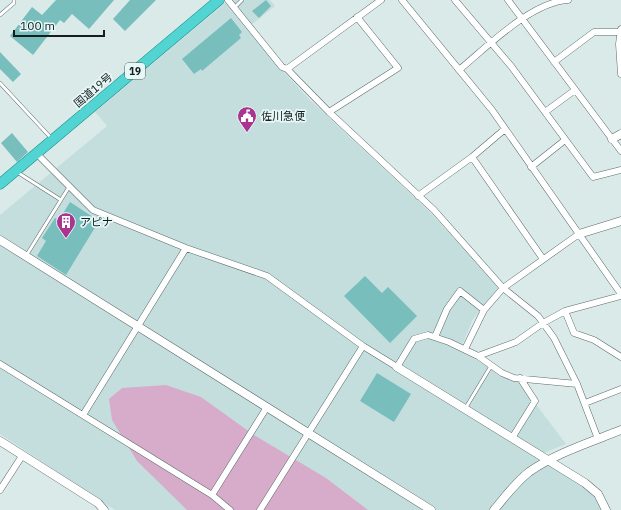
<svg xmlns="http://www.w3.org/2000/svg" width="621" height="510" font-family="'IBM Plex Sans','Noto Sans JP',sans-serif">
  <rect width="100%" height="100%" fill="#d9eae9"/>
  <path fill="#c4dede" d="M230 0H270L275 6 251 25Z
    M225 3 228 4 280 68 310 100 429 211 497 286V289L473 319 460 350 498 373 519 382 566 444 536 456 583 485 592 493 602 510H115L0 434V215L107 126 95 112Z"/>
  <path fill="#d7abca" d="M166 385 201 397 254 435 326 478 368 510H187L137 461 112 420 109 399 122 388Z"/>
  <path fill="#77bebd" d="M56 0H114L89 29 72 14 64 23 60 20 33 55 10 36 32 7 42 15Z
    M130 0H156L125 31 113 19Z
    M266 0 271 6 259 18 252 11Z
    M231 18 242 32 239 35 241 38 202 71 201 69 194 74 182 59Z
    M0 52 21 74 13 82 0 69Z
    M12 133 28 152 17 162 1 143Z
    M70 202 99 221 66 275 37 256 46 241 42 238 55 218 59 220Z
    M365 276 382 293 388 287 417 316 390 343 344 296Z
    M377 373 411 394 394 422 360 401Z"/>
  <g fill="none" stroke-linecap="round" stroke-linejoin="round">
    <g stroke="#5c6b6a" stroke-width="4">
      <path id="service" d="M234 8 242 0
        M0 15 14 3V0
        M0 83 52 139
        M17 172 61 200
        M26 256 69 187
        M465 409 491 366"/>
    </g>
    <g stroke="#5c6b6a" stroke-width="7">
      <path id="minor" d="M228 0 282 67 287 69 329 112 434 210 503 288 538 316 554 338 577 384 598 439
        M402 0 492 110 621 294
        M455 0 511 66 593 177 621 170
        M508 0 621 151
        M621 29 619 44 621 74
        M554 62 594 32H621
        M287 69 381 0
        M459 70C487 47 531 2 568 0
        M329 112 398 68 357 17
        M545 112 575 90
        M36 153 93 210 186 248 267 276 363 346 397 367 414 339 428 335 449 342 478 356 502 373 514 378 577 384
        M472 157 543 259
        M531 167 565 140
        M418 196 472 157 505 129
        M565 311 574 333 594 340 621 357
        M435 337 447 309 460 291 484 310
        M465 349 484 310 503 288 579 234
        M478 356 516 342 543 323 565 311 621 296
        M0 364 212 495 230 510
        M585 403 621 389
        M83 415 186 248
        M512 438 535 401 520 378
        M0 490 22 456
        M212 495 267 407
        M260 510 363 346"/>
    </g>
    <g stroke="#5c6b6a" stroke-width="9">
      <path id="tertiary" d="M612 139 621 134
        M579 234 621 221
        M0 240 431 510
        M397 367 585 483 598 494 606 510
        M0 441 98 503 104 510
        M494 510C505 497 515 483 529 472 556 453 591 442 621 430"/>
    </g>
    <g stroke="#218d8c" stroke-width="11">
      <path id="trunk" d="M0 184 219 0"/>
    </g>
    <use href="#service" stroke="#fff" stroke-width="3"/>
    <use href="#minor" stroke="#fff" stroke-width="6"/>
    <use href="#tertiary" stroke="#fff" stroke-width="8"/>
    <use href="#trunk" stroke="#52d4d3" stroke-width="10"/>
  </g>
  <defs>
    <g id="civic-pin" transform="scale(1)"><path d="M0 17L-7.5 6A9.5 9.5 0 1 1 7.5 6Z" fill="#a93590" stroke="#e6f7f7"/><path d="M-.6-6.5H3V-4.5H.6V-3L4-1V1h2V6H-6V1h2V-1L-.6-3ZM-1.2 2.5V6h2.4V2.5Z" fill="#fff"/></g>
    <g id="building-pin" transform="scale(1)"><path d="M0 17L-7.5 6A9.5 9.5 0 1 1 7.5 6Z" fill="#a93590" stroke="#e6f7f7"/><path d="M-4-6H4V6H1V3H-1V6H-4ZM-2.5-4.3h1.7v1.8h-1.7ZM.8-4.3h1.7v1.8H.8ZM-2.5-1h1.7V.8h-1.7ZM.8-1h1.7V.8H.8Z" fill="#fff"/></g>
  </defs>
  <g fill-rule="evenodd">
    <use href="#civic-pin" x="247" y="116"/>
    <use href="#building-pin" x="66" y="222"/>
  </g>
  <g text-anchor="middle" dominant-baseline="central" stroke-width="3.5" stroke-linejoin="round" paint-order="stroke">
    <rect fill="#e6f7f7" stroke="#555e5e" stroke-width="1" x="125" y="63" width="20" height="16" rx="3"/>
    <g font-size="10" font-weight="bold" fill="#171d1d">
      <text x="135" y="71">19</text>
    </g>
    <g font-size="11" fill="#171d1d" stroke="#e6f7f7">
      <text transform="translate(93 90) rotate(-40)">国道19号</text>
    </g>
    <g font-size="11" fill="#171d1d" stroke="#e6f7f7" text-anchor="start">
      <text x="261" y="116">佐川急便</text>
      <text x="80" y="222">アピナ</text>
    </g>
  </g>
  <path d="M14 30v6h90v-6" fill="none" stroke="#171d1d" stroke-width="2"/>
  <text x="20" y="30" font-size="12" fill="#171d1d" stroke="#e6f7f7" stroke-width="3" paint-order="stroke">100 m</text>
</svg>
